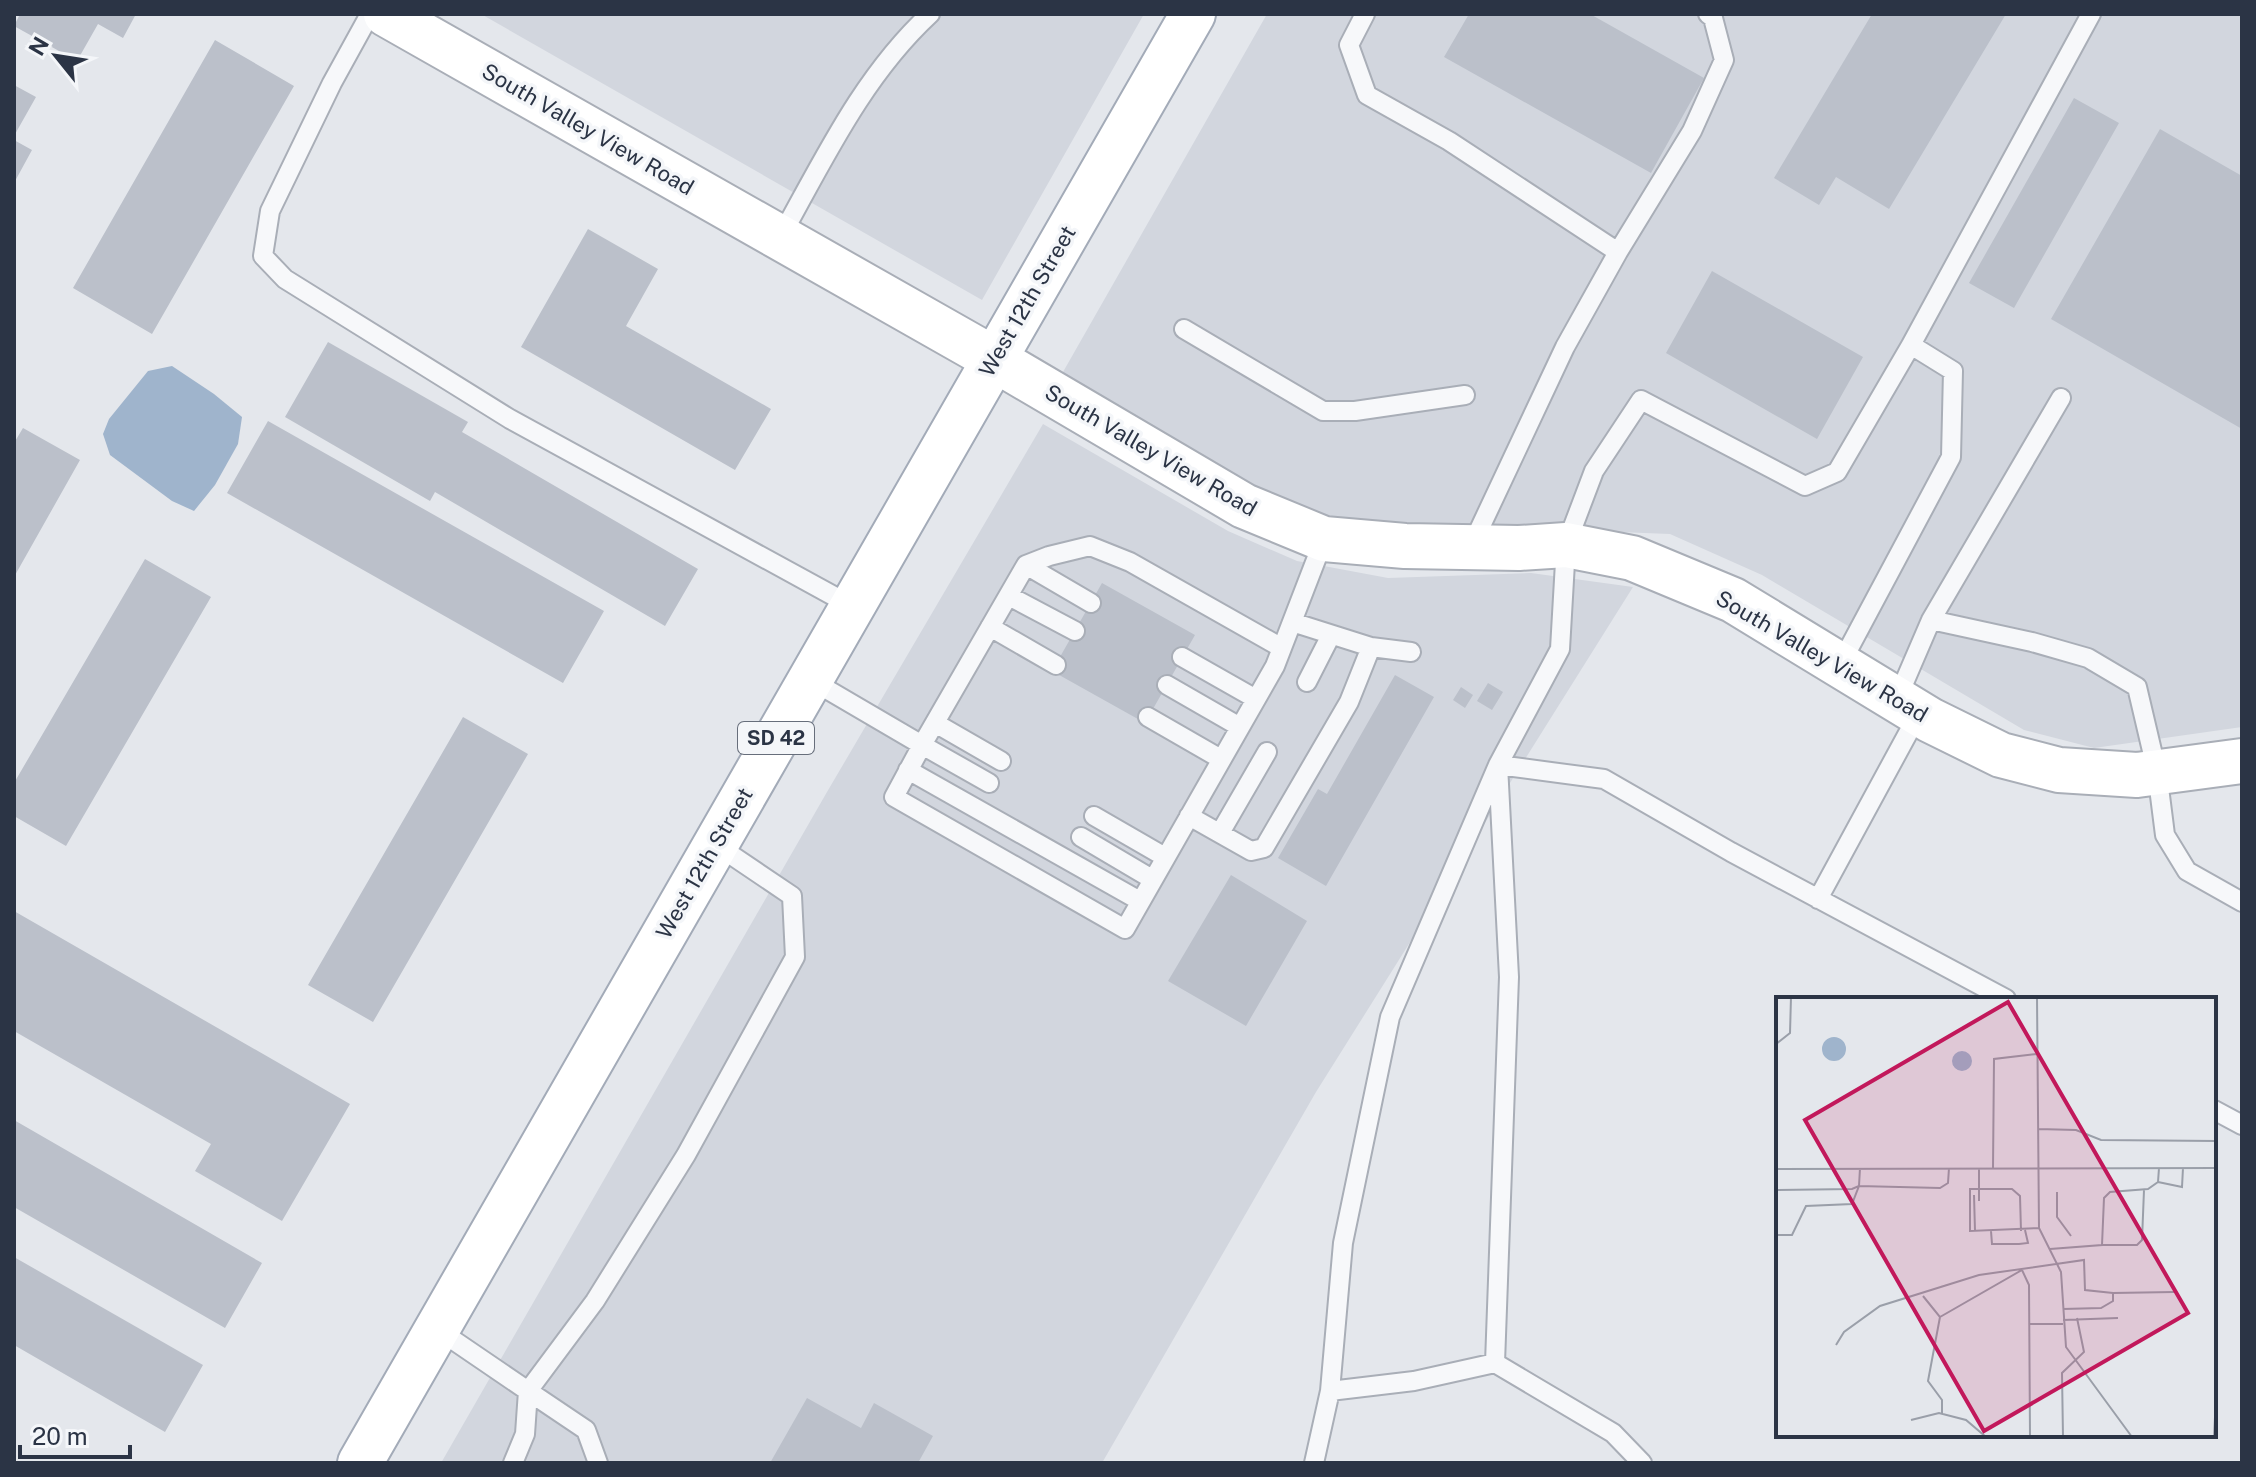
<svg xmlns="http://www.w3.org/2000/svg" width="2256" height="1477" font-family="'Public Sans',sans-serif">
  <rect width="100%" height="100%" fill="#e4e7ec"/>
  <path fill="#d2d6de" d="M481 14H1144L982 300Z
    M1267 14H2242V727L2094 748 2024 730 1762 575 1670 534 1389 523 1292 512 1059 379Z
    M1043 424 1228 531 1297 561 1388 578 1531 573 1633 587 1316 1092 1102 1463H441L827 792Z"/>
  <path fill="#9fb4cc" d="M172 366 214 394 242 417 238 444 215 485 194 511 172 501 110 455 103 434 109 419 148 371Z"/>
  <path fill="#bbc0ca" d="M20 14H136L123 38 98 24 77 61 14 26Z
    M1469 14H1590L1704 78 1651 173 1444 57Z
    M1872 14H2006L1889 209 1836 177 1819 205 1774 178Z
    M215 40 294 86 152 334 73 288Z
    M14 85 36 97 14 136Z
    M2074 98 2119 123 2014 308 1969 283Z
    M2160 129 2242 176V429L2051 319Z
    M14 140 32 150 14 183Z
    M588 229 658 269 626 326 771 409 735 470 521 347Z
    M1712 271 1863 357 1817 439 1666 353Z
    M328 342 468 422 462 432 698 569 665 626 435 492 430 501 285 417Z
    M268 421 604 611 563 683 227 493Z
    M23 428 80 460 14 577V443Z
    M145 559 211 597 66 846 14 816V783Z
    M1102 583 1195 635 1145 723 1052 671Z
    M1395 675 1434 697 1326 886 1278 858 1318 789 1327 794Z
    M1488 683 1503 692 1492 710 1477 701Z
    M1461 687 1473 695 1465 708 1453 700Z
    M463 717 528 754 373 1022 308 985Z
    M1231 875 1307 921 1246 1026 1168 981Z
    M14 911 350 1104 282 1221 195 1171 211 1144 14 1031Z
    M14 1120 262 1263 225 1328 14 1207Z
    M14 1257 203 1365 165 1432 14 1345Z
    M807 1398 861 1428 874 1403 933 1436 918 1463H770Z"/>
  <g fill="none" stroke-linecap="round" stroke-linejoin="round">
    <g stroke="#a9aeb7" stroke-width="22">
      <path id="lane" d="M370 14 332 83 270 211 263 256 285 279 510 419 852 606
        M1365 14 1349 45 1367 95 1449 141 1618 252 1565 347 1471 547
        M780 238C824 159 863 76 930 14
        M1618 252 1692 131 1724 60 1713 18 1708 14
        M1184 329 1323 411H1355L1465 395
        M1026 565 1091 603
        M1009 596 1075 631
        M1931 620 2032 642 2088 658 2137 687 2157 772 2165 835 2187 871 2242 902
        M990 627 1056 665
        M1371 647 1411 652
        M1182 657 1256 699
        M1840 665 1951 457 1953 371 1911 345 2091 14
        M811 680 922 745 894 797 1125 929 1275 666 1324 539
        M1307 682 1331 635
        M1167 685 1240 727
        M1897 699 1931 620 2061 398
        M1148 717 1221 759
        M935 723 1001 761
        M908 770 1140 901
        M989 783 922 745 1026 565 1049 556 1090 546 1130 562 1282 648
        M1094 816 1165 857
        M1189 816 1251 851 1264 848 1349 702 1371 647 1292 622
        M1220 833 1267 752
        M1081 837 1152 879
        M1818 899 1919 713
        M2214 1110 2242 1125
        M437 1329 528 1391 525 1434 513 1463
        M1495 1363 1509 977 1498 765 1604 779 1731 852 2006 999
        M1330 1391 1414 1381 1495 1363 1613 1433 1642 1463
        M598 1463 586 1430 528 1391 595 1301 686 1155 795 957 792 896 715 844
        M1314 1463 1330 1391 1343 1243 1390 1017 1498 765 1560 649 1566 545 1594 471 1641 400 1805 486 1837 472 1911 345"/>
    </g>
    <g stroke="#a9aeb7" stroke-width="48">
      <path id="secondary" d="M386 14 994 359 1244 506 1324 539 1405 546 1519 548 1566 545 1632 558 1733 600 1930 720 2001 755 2059 770 2137 775 2242 761"/>
    </g>
    <g stroke="#a3abb8" stroke-width="48">
      <path id="primary" d="M360 1463 1193 14"/>
    </g>
    <use href="#lane" stroke="#f7f8fa" stroke-width="18"/>
    <use href="#secondary" stroke="#fff" stroke-width="44"/>
    <use href="#primary" stroke="#fff" stroke-width="44"/>
  </g>
  <g text-anchor="middle" dominant-baseline="central" stroke-width="7" stroke-linejoin="round" paint-order="stroke">
    <rect fill="#f4f6f9" stroke="#676e7b" stroke-width="2" x="738" y="722" width="76" height="32" rx="6"/>
    <g font-size="20" font-weight="bold" fill="#2b3445">
      <text x="776" y="738">SD 42</text>
    </g>
    <g font-size="22" fill="#2b3445" stroke="#f4f6f9">
      <text transform="translate(588 129) rotate(30)">South Valley View Road</text>
      <text transform="translate(1027 301) rotate(-60)">West 12th Street</text>
      <text transform="translate(1151 450) rotate(30)">South Valley View Road</text>
      <text transform="translate(1822 656) rotate(30)">South Valley View Road</text>
      <text transform="translate(704 863) rotate(-60)">West 12th Street</text>
    </g>
  </g>
  <g transform="translate(1776 997)">
    <rect width="440" height="440" fill="#e4e7ec"/>
    <path d="M46 52a12 12 0 1 1 24 0a12 12 0 1 1-24 0ZM176 64a10 10 0 1 1 20 0a10 10 0 1 1-20 0Z" fill="#9fb4cc"/>
    <path fill="none" stroke="#9a9fa9" stroke-width="2" d="M261 0 263 231 285 275 290 350 356 440M0 47 14 36 15 0M262 132 300 133 325 143 440 144M203 171V192H194V234L263 231M217 171 218 62 261 57M0 172 440 171M382 185 406 190 407 171M0 193 76 192 83 189 84 171M281 195V220L295 239M198 198 199 234M203 204V192H236L244 199 245 234M215 234 216 247H243L252 246 249 233M0 238H16L30 209 76 207 83 189 164 191 172 186 173 171M326 248H361L366 243 368 193M274 252 326 248 328 201 334 195 372 192 382 185 383 171M147 299 164 320 152 384 166 403V417M287 312 325 311 337 304V296L398 295M164 320 246 273 253 288 254 440M287 323 342 321M253 327H287M60 348 68 335 104 309 203 278 308 263 309 293 337 296M135 423 163 416 190 423 210 440M287 440 286 376 308 355 301 321M438 440 440 400"/>
    <path fill="#c2185b" fill-opacity="0.15" stroke="#c2185b" stroke-width="4" d="M232 5 412 316 208 434 29 123Z"/>
    <rect width="440" height="440" fill="none" stroke="#2b3445" stroke-width="4"/>
  </g>
  <rect width="2256" height="1477" fill="none" stroke="#2b3445" stroke-width="32"/>
  <g transform="translate(56 56) rotate(300)" stroke="#f4f6f9" stroke-width="6" paint-order="stroke">
  <path d="M0-6L14 30L0 20L-14 30Z" fill="#2b3445"/>
  <text y="-12" font-size="22" font-weight="bold" text-anchor="middle" fill="#2b3445">N</text>
  </g>
  <path d="M20 1445v12h110v-12" fill="none" stroke="#2b3445" stroke-width="4"/>
  <text x="32" y="1445" font-size="24" fill="#2b3445" stroke="#f4f6f9" stroke-width="6" paint-order="stroke">20 m</text>
</svg>
